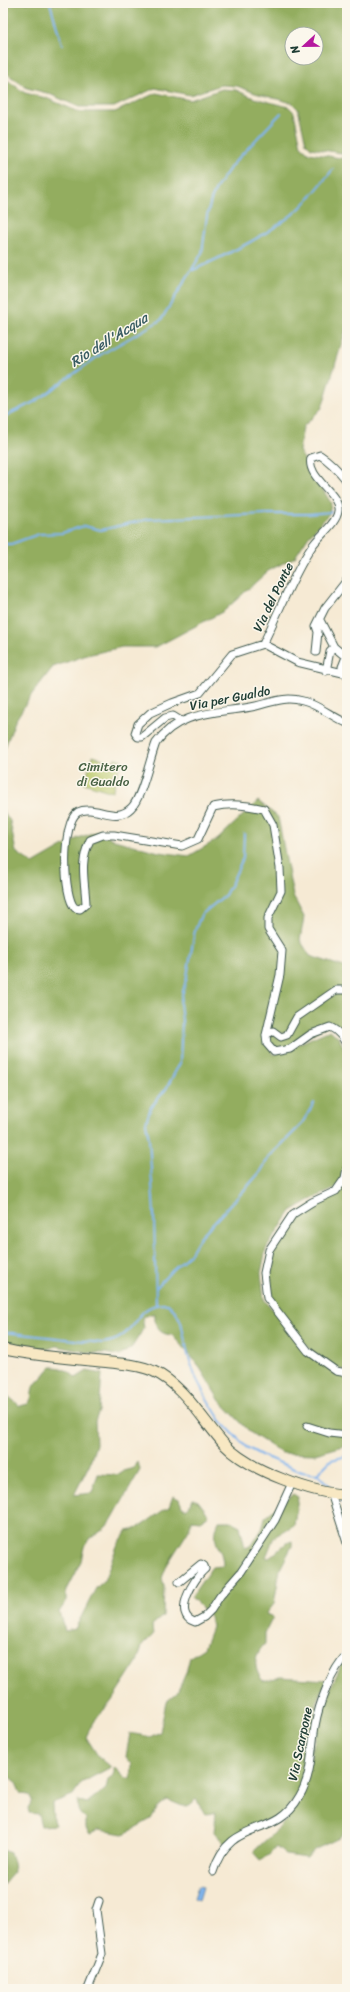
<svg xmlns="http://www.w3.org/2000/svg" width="350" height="1992" font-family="Sriracha,sans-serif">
  <rect width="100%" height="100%" fill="#fbf7ec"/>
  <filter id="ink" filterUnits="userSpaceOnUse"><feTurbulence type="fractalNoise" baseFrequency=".025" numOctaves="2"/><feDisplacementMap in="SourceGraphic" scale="8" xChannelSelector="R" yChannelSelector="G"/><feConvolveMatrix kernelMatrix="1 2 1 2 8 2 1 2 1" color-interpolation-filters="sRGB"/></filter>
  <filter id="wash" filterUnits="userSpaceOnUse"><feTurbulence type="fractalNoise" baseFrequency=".012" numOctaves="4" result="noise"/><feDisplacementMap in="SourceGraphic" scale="16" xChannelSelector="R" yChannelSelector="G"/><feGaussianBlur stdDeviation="0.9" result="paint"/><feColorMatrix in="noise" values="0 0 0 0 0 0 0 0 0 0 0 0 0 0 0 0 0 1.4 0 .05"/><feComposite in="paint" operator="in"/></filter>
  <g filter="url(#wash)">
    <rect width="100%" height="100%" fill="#f6ead4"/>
    <path fill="#bac96b" stroke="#6c8350" d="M93 756 113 762 115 758 122 760 112 792 84 783Z"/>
    <path fill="#93ad5f" stroke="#59754a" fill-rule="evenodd" d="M3 3H347V154L311 148 306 143 298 109 292 103 255 93 237 86 221 85 190 95 155 88 114 107H79L47 93 27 88 3 71ZM292 34H316V58H292Z
      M3 77 25 93 46 98 79 112H115L156 93 190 100 222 89 236 90 254 98 289 107 294 112 301 146 309 153 347 159V326L322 408 303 427 299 451 331 503 329 514 308 537 295 557 268 571 224 611 156 647H122L87 655 53 667 32 694 15 721 3 753Z
      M258 801 278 817 293 896 304 917 300 940 310 956 347 968V988L296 1016 286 1033 264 1034 273 1055 330 1030 339 1038 347 1054V1154L342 1177 334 1189 310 1200 291 1211 266 1249 261 1273 264 1299 306 1353 347 1376V1445L315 1454 282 1453 251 1433 220 1401 197 1363 172 1335C158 1334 154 1326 155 1313L142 1317 144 1328 132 1347 120 1356 105 1353H91L57 1346 44 1350 35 1348 32 1345H8L3 1343V810L10 821 16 852 33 864 78 838 99 831 114 840 159 852 189 856 218 839Z
      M336 992H347V1041L330 1024 289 1047 275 1050 269 1043V1036L273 1033 281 1039 298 1018Z
      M347 1177V1370L337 1369 309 1349 269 1297 266 1273 271 1251 294 1215 313 1204 337 1193Z
      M51 1367C62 1367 68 1370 76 1378L87 1371 102 1374 99 1411 95 1421 96 1444 90 1463 74 1495 92 1493 98 1474 117 1475 123 1471 134 1468 138 1462 140 1470 111 1521 104 1529 91 1538 84 1547 81 1561 66 1590V1602L59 1612 65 1631 75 1629 96 1588 104 1581 117 1546 127 1531C141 1530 155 1514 169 1507L173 1496 179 1499 182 1507 186 1509 193 1499 198 1501 209 1515 200 1521 192 1520 189 1530 167 1565 162 1578 164 1586 163 1616 152 1625 153 1635 142 1646 137 1662 111 1702 93 1722 86 1737 98 1756 111 1767 81 1783 73 1795 52 1803 53 1820 55 1825 41 1826 38 1814 29 1813 28 1808 32 1801 29 1795 21 1794C16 1785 16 1776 3 1775V1392L20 1406 28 1404 31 1399 33 1387Z
      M293 1494 298 1497 294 1525 274 1537 266 1557 269 1558C277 1553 282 1544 292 1541V1546L280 1569 274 1604 266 1614 273 1617 265 1633V1644C253 1655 253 1669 263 1681L280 1677 327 1680 317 1702 309 1757 305 1772 297 1795 281 1816 239 1833 224 1843 214 1832 216 1813 205 1814 196 1799C185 1812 181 1804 167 1800L158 1807 151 1819 124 1834 99 1830 90 1834 86 1828V1819C78 1813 77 1811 78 1801L88 1803 106 1789 108 1779 114 1775V1767L124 1777 131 1779 132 1764 126 1757 130 1733 150 1737 160 1732 166 1702 177 1693 186 1673 190 1657 204 1648 212 1627 210 1616 191 1597 212 1567 223 1566C223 1545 209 1545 219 1521H230L240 1526 245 1548 252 1545 262 1529 265 1517Z
      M347 1658V1828L339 1838 314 1850 307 1858 286 1855 276 1847 269 1855 260 1860 253 1852 282 1825 302 1797 322 1707 342 1663Z
      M3 1850 10 1853 13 1862 14 1872 3 1885Z"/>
    <path fill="#81b5ee" stroke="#507991" d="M198 1886 203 1887 199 1900 194 1898Z"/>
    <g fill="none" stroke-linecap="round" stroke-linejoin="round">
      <path stroke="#81b5ee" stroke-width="2" d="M50 3 62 45
        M193 270C228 254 273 233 301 207 313 195 323 182 333 169
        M3 417 36 401 100 355 161 320 202 253 207 216 211 200 217 187 232 165 281 113
        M3 544H11L39 534 62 533 84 526 101 530 149 519 266 514H308L331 512
        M156 1288 172 1270 190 1254 200 1237 247 1187 261 1171 269 1157 301 1125 314 1103
        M156 1304 154 1214 149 1139 146 1123 148 1116 151 1107 166 1089 180 1063 182 1021 180 1003 187 976 195 930 201 915 225 895 232 882 243 858 244 834
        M3 1332 102 1343C140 1340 130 1302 168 1304L176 1312 181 1322 188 1355 195 1376 206 1397 221 1421 246 1447 261 1455 302 1472 317 1474 333 1489
        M317 1474 331 1460 347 1456
        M339 1498 347 1507"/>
    </g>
  </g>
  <g filter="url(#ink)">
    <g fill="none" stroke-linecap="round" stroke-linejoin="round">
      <g stroke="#3f574c" stroke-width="9">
        <path id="minor" d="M320 620 334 647 346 657 342 667 343 673
          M263 644 297 662 347 674
          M316 652 318 632 316 626 325 608 347 580
          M326 671 330 651 334 647
          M181 721 173 716 165 718 142 737H138L135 733 138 724 150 713 172 703 200 693 232 654 263 644C278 614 294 572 313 545 320 535 337 523 338 511 341 494 306 478 311 458L320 455C331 462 339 471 347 481
          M347 723C332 717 319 705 303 701 284 696 273 702 256 706 220 714 180 709 156 743 150 758 142 798 131 808 115 824 95 804 78 812 61 822 63 898 75 908L80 909 86 904C85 880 79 863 90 840L103 835H114L182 846 198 839 213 807C231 803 246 805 264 809L273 825 280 868 281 891 268 918V929L282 951 280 975 266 1035 267 1044 274 1052 290 1049 311 1034 330 1027C339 1031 343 1038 347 1046
          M266 1035 273 1031 281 1037 287 1035 297 1017 336 990H347
          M347 1168 345 1178 336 1191 312 1202 293 1214 269 1250 264 1273 267 1298 308 1351 336 1371 347 1373
          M307 1426 329 1433 347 1435
          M331 1493 347 1543
          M179 1582 201 1564 204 1566 205 1569C194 1578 171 1615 195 1622L204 1617 211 1610 220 1596 241 1572 275 1520 292 1483
          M213 1872C230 1816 275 1840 299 1797 312 1776 311 1750 315 1726 319 1703 331 1671 347 1654
          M88 1989 102 1954 96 1910 99 1901"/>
      </g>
      <g stroke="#3f574c" stroke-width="12">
        <path id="secondary" d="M3 1349C36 1357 72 1358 106 1362 121 1364 139 1364 153 1371 184 1385 203 1421 225 1445 250 1471 312 1493 347 1495"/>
      </g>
      <use href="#minor" stroke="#fff" stroke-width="7"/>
      <use href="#secondary" stroke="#f8e8c3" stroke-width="10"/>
    </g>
  </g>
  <g text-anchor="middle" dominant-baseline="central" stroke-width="3" stroke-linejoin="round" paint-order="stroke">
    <g font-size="13" fill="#1f3d34" stroke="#fbf7ec">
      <text transform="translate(273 597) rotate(-64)">Via del Ponte</text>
      <text transform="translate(230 698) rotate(-11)">Via per Gualdo</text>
      <text transform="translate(300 1744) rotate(-78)">Via Scarpone</text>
    </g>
    <g font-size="13" fill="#466042" stroke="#fbf7ec">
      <text x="103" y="766">Cimitero<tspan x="103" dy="15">di Gualdo</tspan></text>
    </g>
    <g font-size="14" font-style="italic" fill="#385b62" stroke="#fbf7ec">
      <text transform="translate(109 340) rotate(-32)">Rio dell'Acqua</text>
    </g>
  </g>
  <rect width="350" height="1992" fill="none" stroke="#fbf7ec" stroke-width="16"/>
  <g transform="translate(304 46) rotate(248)"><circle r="19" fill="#fbf7ec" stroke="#a3ada2"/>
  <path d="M0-3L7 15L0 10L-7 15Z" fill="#b5179e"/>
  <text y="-6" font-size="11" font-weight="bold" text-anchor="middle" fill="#1f3d34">N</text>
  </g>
</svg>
